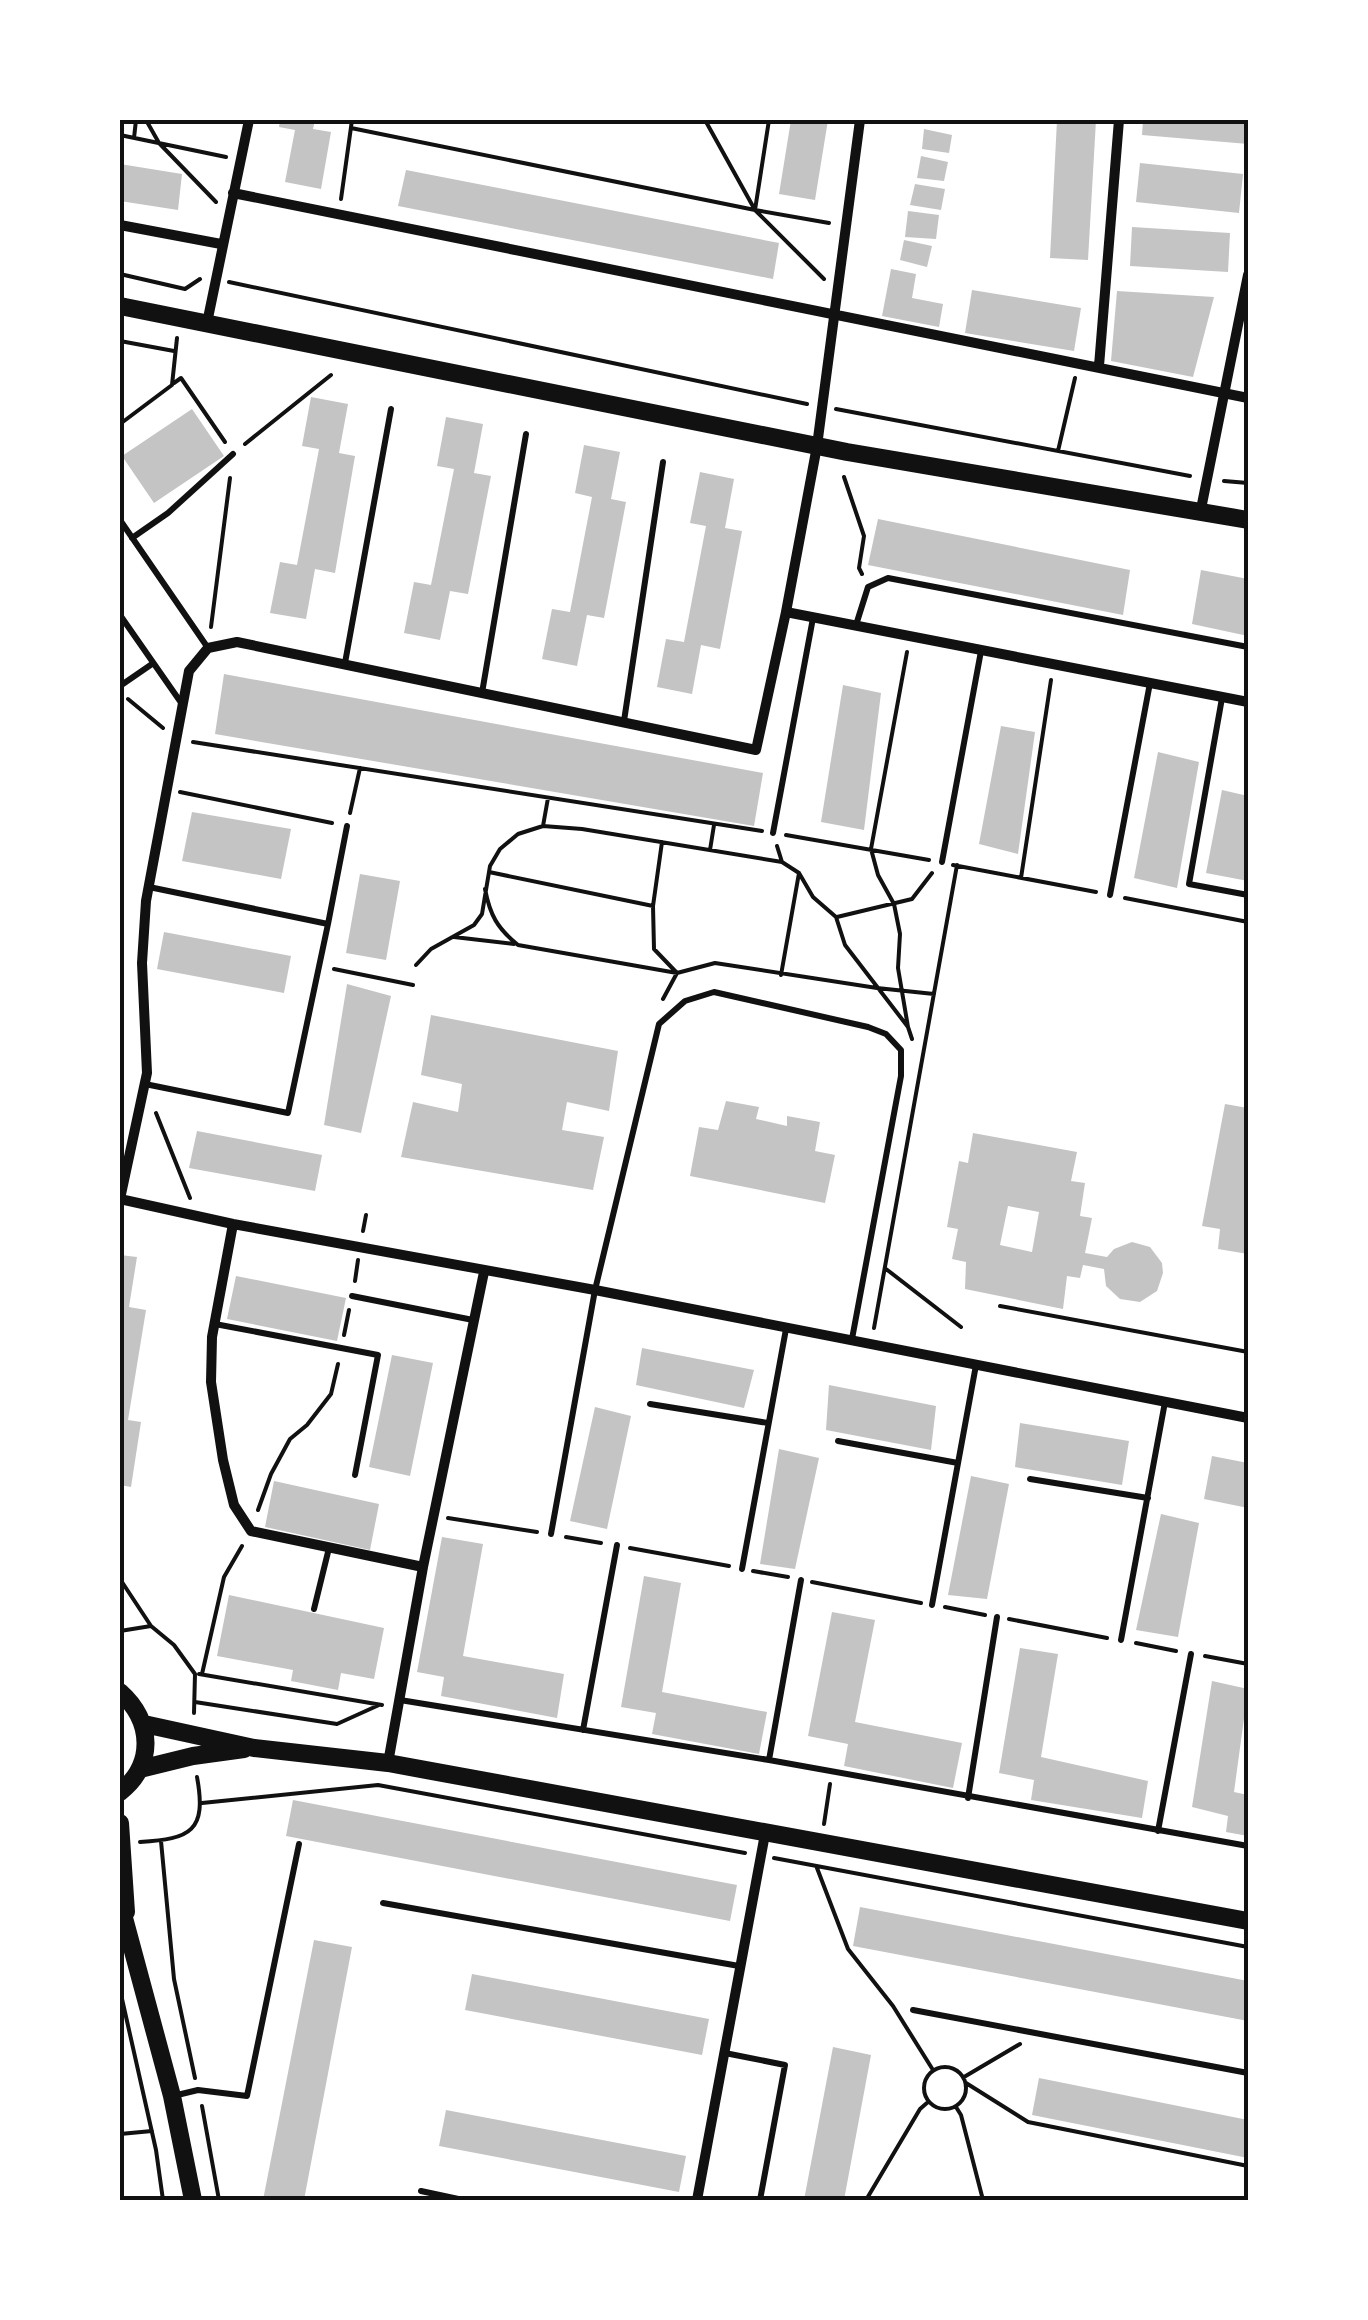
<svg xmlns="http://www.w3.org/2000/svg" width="1368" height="2320" font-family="Overpass,sans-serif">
  <rect width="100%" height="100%" fill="#fff"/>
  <path fill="#c4c4c4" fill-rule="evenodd" d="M280 120H315L313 129 331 132 321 189 285 182 295 130 279 127Z
    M791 120H828L815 200 779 194Z
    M1057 120H1096L1088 260 1050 258Z
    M1143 120H1248V144L1142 135Z
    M924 129 952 135 949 153 922 149Z
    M921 156 948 162 944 181 917 178Z
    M1140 163 1243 174 1239 213 1136 202Z
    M120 164 182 174 178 210 120 201Z
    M406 170 779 243 773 279 398 206Z
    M915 184 945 189 941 210 910 205Z
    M908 211 939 215 936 239 905 237Z
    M1132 227 1230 233 1228 272 1130 266Z
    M904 240 932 246 927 267 900 260Z
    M891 269 916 274 912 298 943 304 939 327 882 316Z
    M972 290 1081 308 1074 351 965 333Z
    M1117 291 1214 297 1193 377 1111 361Z
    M311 397 348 404 339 453 355 456 335 573 315 569 306 619 270 613 280 562 297 565 319 449 302 446Z
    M192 409 224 456 154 503 122 456Z
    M446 417 483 424 474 473 491 476 468 594 450 591 440 640 404 633 414 582 431 585 454 469 437 466Z
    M584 445 620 452 611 499 626 502 604 618 587 615 577 666 542 659 552 609 570 612 592 497 575 493Z
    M700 472 734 479 725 528 742 531 720 649 701 645 692 694 657 687 666 639 684 642 706 526 690 523Z
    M878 519 1130 570 1123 615 868 565Z
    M1201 570 1248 579V636L1192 624Z
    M224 674 763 773 754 826 215 734Z
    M843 685 881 693 864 830 821 822Z
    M1001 726 1035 732 1018 854 979 844Z
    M1158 752 1199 762 1177 888 1134 878Z
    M1222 790 1248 796V881L1206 873Z
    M192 812 291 829 281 879 182 861Z
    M360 874 400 881 386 960 346 953Z
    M164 932 291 956 284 993 157 969Z
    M347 984 391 996 361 1133 324 1125Z
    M431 1015 618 1051 609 1111 567 1102 562 1130 604 1137 593 1190 401 1157 413 1102 458 1112 462 1084 421 1075Z
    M726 1101 759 1107 756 1119 787 1126V1116L820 1122 815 1151 835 1155 825 1203 690 1176 699 1127 718 1130Z
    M1225 1104 1248 1108V1254L1218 1249 1220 1229 1202 1226Z
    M197 1131 322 1155 315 1191 189 1168Z
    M973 1133 1077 1152 1071 1181 1085 1183 1080 1216 1092 1218 1085 1253 1107 1257 1114 1249 1132 1242 1150 1247 1162 1263 1163 1273 1157 1291 1140 1302 1120 1299 1106 1286 1104 1269 1083 1265 1080 1278 1067 1276 1063 1309 965 1289 966 1262 952 1259 958 1229 947 1227 959 1161 968 1163ZM1008 1206 1039 1212 1032 1252 1000 1245Z
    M120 1255 137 1257 129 1307 146 1310 128 1420 141 1422 131 1487 120 1485Z
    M236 1276 346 1298 337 1341 227 1319Z
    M642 1348 754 1370 744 1408 636 1385Z
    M392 1355 433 1363 410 1476 369 1467Z
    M829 1385 936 1406 931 1450 826 1430Z
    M595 1407 631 1416 607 1529 570 1521Z
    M1020 1423 1129 1441 1122 1485 1015 1467Z
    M779 1449 819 1458 795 1569 760 1564Z
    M1212 1456 1248 1463V1508L1204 1499Z
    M971 1476 1009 1484 987 1599 948 1595Z
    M274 1481 379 1504 370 1550 265 1527Z
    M1161 1514 1199 1523 1178 1637 1136 1630Z
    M442 1537 483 1544 463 1656 564 1674 557 1718 441 1696 444 1677 417 1672Z
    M644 1576 681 1583 662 1692 767 1712 759 1754 652 1734 656 1713 621 1707Z
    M229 1595 384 1628 374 1679 341 1673 338 1690 291 1681 293 1670 217 1656Z
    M832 1612 875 1620 855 1722 962 1743 953 1788 844 1766 848 1744 808 1736Z
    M1020 1648 1058 1654 1041 1757 1148 1781 1142 1818 1031 1800 1034 1780 999 1773Z
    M1212 1681 1248 1689 1234 1792 1248 1795V1836L1226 1832 1228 1816 1192 1807Z
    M293 1800 737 1885 730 1921 286 1836Z
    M860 1907 1248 1981V2021L853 1946Z
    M314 1940 352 1947 304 2200H263Z
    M472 1974 709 2019 702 2055 465 2010Z
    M833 2047 871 2055 844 2200H804Z
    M1039 2078 1248 2120V2158L1032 2115Z
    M446 2110 686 2156 679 2192 439 2146Z"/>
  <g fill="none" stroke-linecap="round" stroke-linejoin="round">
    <path stroke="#111" stroke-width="4" d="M146 120 159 143 216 202
      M705 120 755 210 824 279
      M351 128 755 210 769 120
      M120 135 226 157
      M134 138 136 120
      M341 199 352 120
      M755 210 829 223
      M120 274 185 289 200 279
      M229 282 807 404
      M120 341 174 351
      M174 383 181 378 225 442
      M836 409 1190 476
      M120 424 172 385 177 338
      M245 444 331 375
      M1058 451 1075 378
      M844 477 864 536 859 568 862 574
      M1224 481 1248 483
      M211 627 230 478
      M907 652 871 849 878 875 894 904 900 934 898 968 908 1027
      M128 699 163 728
      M193 742 762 831
      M180 792 332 823
      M350 813 360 768
      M543 826 548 798
      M786 835 929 860
      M777 846 782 862 799 873 813 897 836 917 845 945 908 1027 912 1039
      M710 850 714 825
      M953 865 1096 892
      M489 872 653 906 654 949 677 973 663 999
      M1021 878 1051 680
      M485 889C490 915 497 928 518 945L677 973 715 963 877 988 934 994
      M1125 898 1248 922
      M653 906 662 842
      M837 917 912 899 932 873
      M454 937 514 944
      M416 965 431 949 474 925 482 914 490 866 500 849 518 834 543 826 582 829 782 862
      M334 969 413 985
      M781 975 799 873
      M156 1113 190 1198
      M363 1231 366 1215
      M886 1269 961 1327
      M355 1281 358 1260
      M1000 1306 1248 1352
      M874 1328 957 865
      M344 1335 349 1310
      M258 1510 271 1474 290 1439 307 1425 331 1394 338 1364
      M448 1518 537 1532
      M566 1537 601 1543
      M630 1548 729 1566
      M753 1571 788 1577
      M120 1579 151 1626 174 1645 195 1674 194 1713
      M812 1582 921 1603
      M945 1607 985 1615
      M1009 1619 1107 1638
      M120 1631 151 1626
      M1136 1643 1176 1651
      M1205 1656 1248 1664
      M199 1674 382 1705
      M202 1674 224 1577 242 1546
      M195 1702 337 1724 379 1705
      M202 1803 378 1785 745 1853
      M824 1824 830 1784
      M161 1841 174 1979 195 2078
      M140 1842C191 1839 207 1831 197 1777
      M774 1858 1248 1947
      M817 1868 848 1949 893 2006 933 2070
      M120 1990 156 2150 163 2200
      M924 2088a21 21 0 1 1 42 0a21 21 0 1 1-42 0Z
      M964 2077 1020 2044
      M966 2083 1028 2122 1248 2166
      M202 2106 219 2200
      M956 2107 961 2115 983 2200
      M120 2134 152 2131
      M866 2200 920 2109 928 2102"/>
    <path stroke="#111" stroke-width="6" d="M120 520 208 648
      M132 538 168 513 233 454
      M120 615 182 704
      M856 625 868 587 888 578 1248 647
      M345 663 391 409
      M120 686 152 664
      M482 693 526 434
      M1222 698 1189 884 1248 895
      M624 721 663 462
      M773 833 813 618
      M942 862 981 651
      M1110 895 1150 683
      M328 924 347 826
      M145 1084 288 1113 328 924 149 887
      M352 1296 473 1320
      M215 1324 378 1355 355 1475
      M650 1404 768 1423
      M838 1441 958 1463
      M1030 1479 1148 1498
      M551 1534 595 1290 659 1024 685 1001 714 992 868 1027 886 1034 901 1050V1076L852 1339
      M742 1569 786 1329
      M932 1605 976 1365
      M314 1609 329 1548
      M1121 1640 1165 1402
      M400 1700 769 1760 1248 1846
      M583 1730 617 1545
      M769 1760 801 1580
      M968 1798 997 1617
      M1158 1831 1191 1654
      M383 1903 739 1966
      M913 2010 1248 2073
      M725 2053 785 2065 760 2200
      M173 2096 198 2090 247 2096 299 1844
      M421 2191 463 2200"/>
    <path stroke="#111" stroke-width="10" d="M233 193 1248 398
      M120 225 221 244
      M207 323 249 120
      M1099 366 1119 120
      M1201 509 1248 275
      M786 612 817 446 860 120
      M120 1199 147 1073 142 963 146 901 189 671 208 648 237 642 756 750 786 612 1248 702
      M120 1199 233 1224 595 1290 1248 1418
      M233 1224 212 1337 211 1382 223 1460 234 1505 251 1531 423 1567
      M388 1763 423 1567 484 1272
      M697 2200 765 1834"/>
    <path stroke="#111" stroke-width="18" d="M120 306 847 452 1248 520
      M120 1692C153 1721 155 1765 120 1792
      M144 1724 254 1748 388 1763 1248 1921
      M140 1769 193 1756 244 1749
      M120 1823 126 1912
      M120 1903 172 2096 193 2200"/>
  </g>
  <rect width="1368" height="2320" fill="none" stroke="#ffffff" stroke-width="245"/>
  <rect x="122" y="122" width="1124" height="2076" fill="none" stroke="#111" stroke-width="4"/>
</svg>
